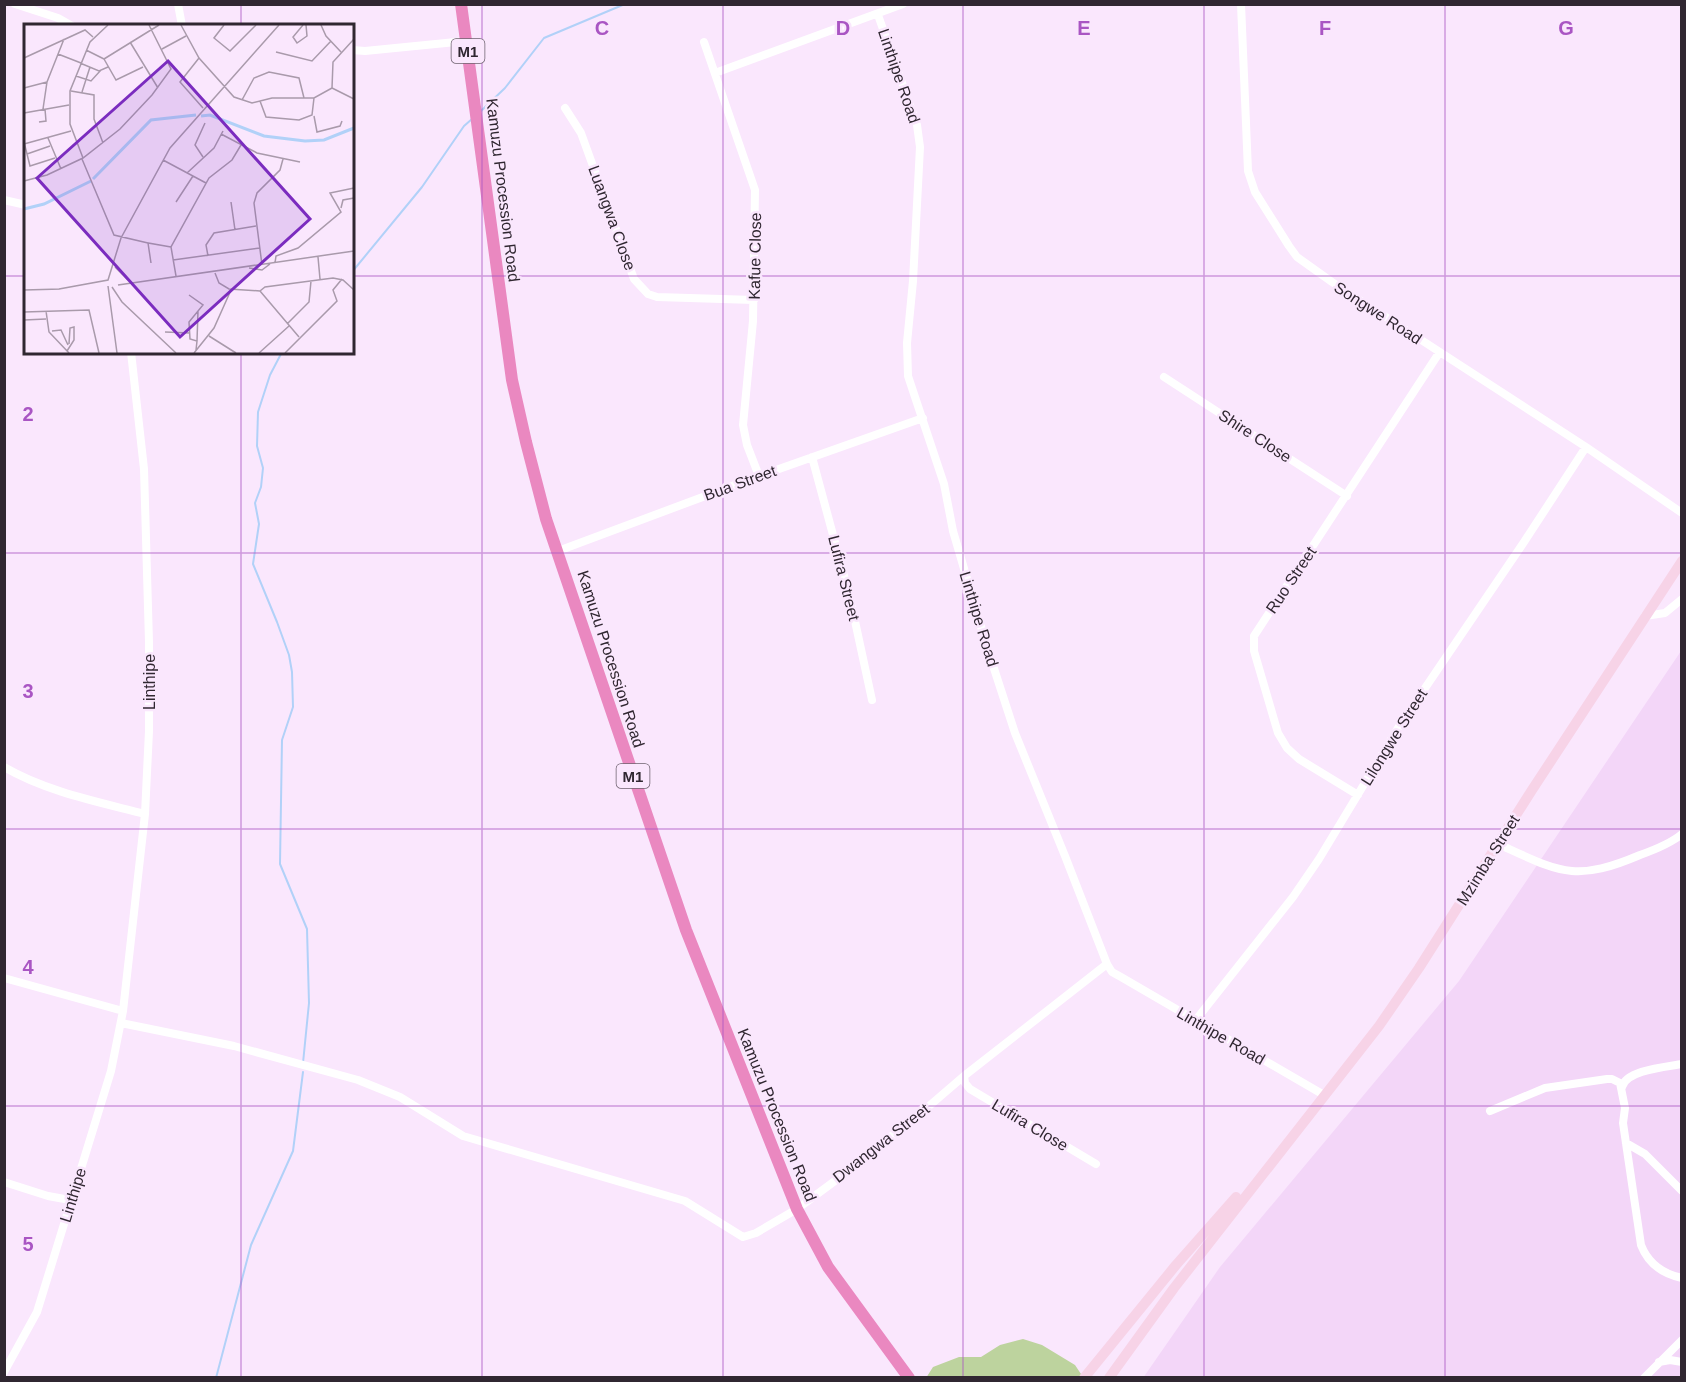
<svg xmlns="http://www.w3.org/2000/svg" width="1686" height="1382" font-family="Helvetica,sans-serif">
  <rect width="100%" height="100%" fill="#fae7fd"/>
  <path fill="#f3d6f8" d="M1681 651V1377L1143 1378 1220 1267 1459 981Z"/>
  <path fill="#bdd39e" d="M1023 1339 1042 1345 1075 1365 1083 1377 926 1378 933 1367 959 1357H981L1000 1345Z"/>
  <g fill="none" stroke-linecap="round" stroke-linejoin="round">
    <path stroke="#b1d1f8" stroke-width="2" d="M481 111 505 88 544 38 625 4
      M352 272 422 187 464 126 472 119
      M282 352 270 375 258 412 257 446 263 468 261 487 255 503 259 524 253 564 277 622 289 655 292 672 293 707 282 740 280 864 307 929 309 1003 303 1063
      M216 1378 251 1245 293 1151 303 1072"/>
    <path stroke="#fff" stroke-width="8" d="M15 4 58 18 72 26
      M178 4 182 26
      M1241 4 1248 171 1255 192 1289 246 1297 257 1332 282 1586 447 1682 513
      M878 15 917 125 920 147 913 281 907 343 908 376 944 484 953 531 987 647 1015 733 1065 856 1107 964 1112 972 1121 977 1324 1095
      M704 42 755 190 753 321 743 425 747 445 759 476
      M352 50 365 51 466 41
      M715 73 903 4
      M565 108 581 133 634 279 648 294 657 297 754 300
      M4 200 26 205
      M1164 377 1347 496
      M812 457 850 598 872 700
      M558 551 759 476 923 418
      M1645 616 1665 613 1682 599
      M4 767C47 792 99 802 145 814
      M1358 795 1299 759 1287 748 1278 733 1254 651V636L1439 353
      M1498 844C1560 872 1574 883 1640 855 1654 850 1670 844 1682 834
      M4 978 123 1011
      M1195 1021 1293 897 1319 859 1398 728 1524 542 1586 447
      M121 1023 234 1046 358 1080 400 1097 463 1136 685 1201 743 1237 756 1233 797 1209 851 1169 858 1160 907 1125 964 1076
      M1622 1087C1626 1070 1666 1067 1682 1064
      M1490 1111 1545 1088 1607 1079H1612L1620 1083 1625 1108 1623 1123 1641 1245C1648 1263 1663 1274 1682 1278
      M1626 1143 1645 1154 1682 1191
      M1096 1164 970 1089 965 1083 964 1076 1107 964
      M4 1182 48 1196 70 1200
      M1659 1362 1670 1360 1682 1362
      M4 1372 37 1312 111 1071 123 1011 145 814 149 731V642L144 469 131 352
      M1644 1378 1682 1340"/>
    <path stroke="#f7d3e7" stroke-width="10" d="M1084 1378 1176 1265 1236 1197
      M1109 1378 1174 1288 1379 1026 1419 968 1532 790 1682 561"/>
    <path stroke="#ea88c0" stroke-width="12" d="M461 4 512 380 526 442 546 519 686 930 797 1209 828 1267 909 1378"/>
  </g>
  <path fill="none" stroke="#a955c3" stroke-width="1.5" stroke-opacity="0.55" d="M241 4V26M482 4V1378M723 4V1378M963 4V1378M1204 4V1378M1445 4V1378M4 276H26M352 276H1682M241 352V1378M4 553H1682M4 829H1682M4 1106H1682"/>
  <g text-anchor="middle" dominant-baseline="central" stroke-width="5" stroke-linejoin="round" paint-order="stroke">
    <g fill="#fae7fd" stroke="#6d616e" stroke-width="1.5">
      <rect x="451.5" y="39" width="33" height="24" rx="4.5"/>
      <rect x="616.5" y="764" width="33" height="24" rx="4.5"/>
    </g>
    <g font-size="15" font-weight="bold" fill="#302731">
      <text x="468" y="51">M1</text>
      <text x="633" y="776">M1</text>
    </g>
    <g font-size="16" fill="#302731" stroke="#fae7fd">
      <text transform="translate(899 76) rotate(71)">Linthipe Road</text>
      <text transform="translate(503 190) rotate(83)">Kamuzu Procession Road</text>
      <text transform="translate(612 218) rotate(70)">Luangwa Close</text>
      <text transform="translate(755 256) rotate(-89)">Kafue Close</text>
      <text transform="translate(1378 313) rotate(33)">Songwe Road</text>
      <text transform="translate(1255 436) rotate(33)">Shire Close</text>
      <text transform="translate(740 483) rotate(-20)">Bua Street</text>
      <text transform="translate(844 578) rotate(76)">Lufira Street</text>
      <text transform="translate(1291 580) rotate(-56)">Ruo Street</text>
      <text transform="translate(979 619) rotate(73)">Linthipe Road</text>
      <text transform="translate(611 659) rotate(72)">Kamuzu Procession Road</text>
      <text transform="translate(149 682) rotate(-90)">Linthipe</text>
      <text transform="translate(1394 737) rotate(-58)">Lilongwe Street</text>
      <text transform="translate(1488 860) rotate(-58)">Mzimba Street</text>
      <text transform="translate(1221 1036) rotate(30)">Linthipe Road</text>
      <text transform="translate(777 1115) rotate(68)">Kamuzu Procession Road</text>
      <text transform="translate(1030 1125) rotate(31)">Lufira Close</text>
      <text transform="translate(881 1143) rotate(-38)">Dwangwa Street</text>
      <text transform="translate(73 1195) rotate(-73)">Linthipe</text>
    </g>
  </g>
  <g transform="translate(24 24)">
    <rect width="330" height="330" fill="#fae7fd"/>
    <path fill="none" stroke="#b1d1f8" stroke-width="3" d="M177 92 186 91 240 112 281 117 300 116 330 104M69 155 127 96 172 91M0 185 20 180 67 157"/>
    <path fill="none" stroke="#a99aab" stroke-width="1.5" d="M157 1 175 34 210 73 228 79 248 74H290L308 64M200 1 190 14 206 27 232 1M279 1 269 13 273 19 283 12 282 1M297 1 302 12 317 28M330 15 309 38 308 64 330 75M106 18 134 64M138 25 162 12M62 26 80 35M252 28 288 37 307 17M34 30 57 39M0 34 61 6 69 13M175 34 156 58 179 84M80 35 135 1M80 35 92 56 119 43M56 39 75 47 84 43M52 52 67 57 77 46M0 64 23 58M47 67 70 71V95L79 119M58 68 66 43M218 76 230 54 245 48 275 54 280 74M236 77 242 93 275 96 288 91 290 74M19 85 23 58 40 15M0 89 45 81M290 92 293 108 316 102 318 97M15 98 22 97 21 85M197 110 233 129 276 138M24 114 37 145M0 118 6 142 31 134M0 120 47 107M3 130 26 122M179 133 171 121 181 99M59 134 46 100V67L66 18 84 1M58 135 90 211 124 219M139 136 182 159M163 149 190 124 199 107M0 157 23 151 59 134 96 105 128 71 147 45 125 1M152 178 169 152M207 178 211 206M317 184 319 176 330 174M184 232 182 221 190 209 232 202M294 233 296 255M149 236 236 224M127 239 124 219 147 223M251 239 252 232 274 224 317 188 306 169 330 164M238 241 230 179 233 169 256 146 259 135M91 243 104 256M225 244 238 246 246 240M191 249 195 259 205 265 236 267 275 313M152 252 147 223 185 154 208 136 217 121M94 261 330 227M84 262 93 329M88 263 98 278 152 329M35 265 84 256 97 214 146 124 255 1M0 266 37 265M236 267 241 263 309 254 319 256 330 266M165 271 179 281 165 298 166 315 173 317 172 326M22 287 25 308 45 329M0 288 65 286 75 329M0 296 22 295M263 300 285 278 287 257M28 307 37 306 44 321M141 308 166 309M185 312 212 329M173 317 174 287M43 327 50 316V303L46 304 45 320M170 329 190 304 207 266M235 329 265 302M261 329 313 277 309 266 318 255"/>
    <path fill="#7b2cbf" fill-opacity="0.15" stroke="#7b2cbf" stroke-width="3" d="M144 37 286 195 156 313 13 154Z"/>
    <rect width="330" height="330" fill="none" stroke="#302731" stroke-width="3"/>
  </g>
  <g font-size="20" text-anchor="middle" font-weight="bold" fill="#a955c3" stroke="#fae7fd" stroke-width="5" stroke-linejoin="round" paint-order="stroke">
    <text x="602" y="35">C</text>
    <text x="843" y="35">D</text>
    <text x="1084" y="35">E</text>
    <text x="1325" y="35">F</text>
    <text x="1566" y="35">G</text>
    <text x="28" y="421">2</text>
    <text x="28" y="698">3</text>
    <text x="28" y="974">4</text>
    <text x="28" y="1251">5</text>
  </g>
  <rect width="1686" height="1382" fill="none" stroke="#302731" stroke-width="12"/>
</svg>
